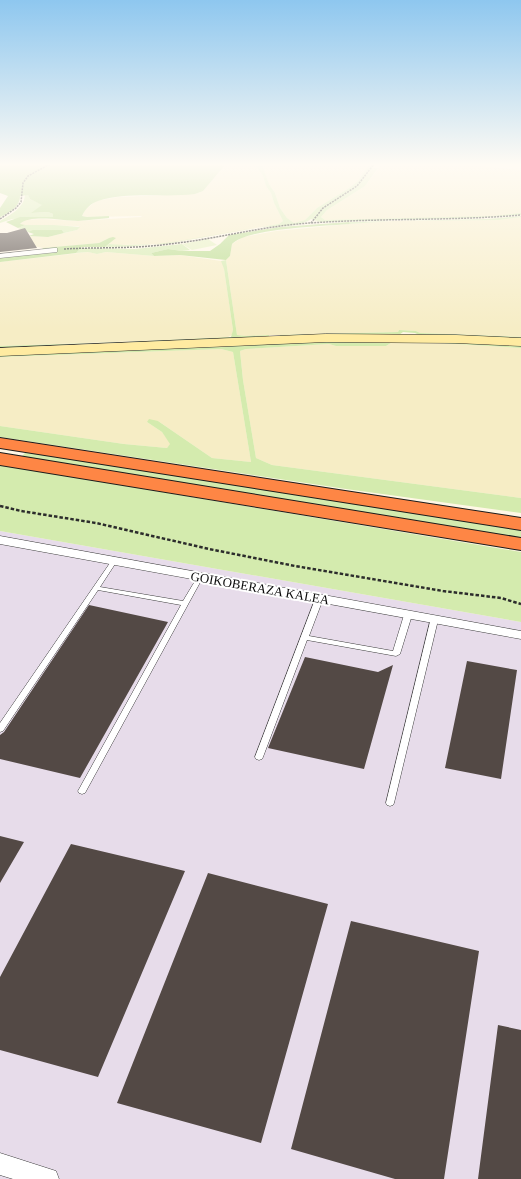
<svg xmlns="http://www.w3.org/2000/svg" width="521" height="1179" font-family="Georgia,serif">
  <rect width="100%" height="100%" fill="#fff7e6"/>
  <path fill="#e7dcea" d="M0 531 521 622V1179H0Z"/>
  <path fill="#f6edc5" d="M226 164H255L263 176 266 186 271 193 274 203 283 221 279 224 164 244 117 245 109 244 115 238H109L99 243 43 248 33 246 29 236 48 237 77 230 79 226 19 225 25 220 42 219 77 221 141 217 142 216 87 217 82 216 85 210 96 201 101 200 119 197 195 194 203 191Z
    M261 164H369L358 181 349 188 317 208 305 220 294 223 287 218 280 208 275 193 269 184Z
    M382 164H462L521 170V213L512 215 479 217 325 220 321 217 327 210 365 186Z
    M521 217V337L420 333 416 331 399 330 398 332 246 336 237 335 226 260 230 256 232 244 243 237 276 231 350 224 393 221 499 220Z
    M88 252 97 254 106 252 154 256 180 255 221 261 223 262 233 330 232 335 226 338 0 346V262Z
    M391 343H440L521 348V498L272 465 256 458 243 380 240 351 246 349 329 344 336 346H386Z
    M221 349 233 352 251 462 212 458 158 421 147 422 162 432 171 444 167 448 124 444 0 426V357Z"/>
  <path fill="#d4ebae" d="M255 164 262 165 269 184 275 193 280 208 287 218 294 223 305 220 317 208 349 188 358 181 369 164H376L373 168H378L365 186 327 210 321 217 325 220 493 216 521 213V215L470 218 320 222 311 219C301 227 276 226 263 227 210 234 159 248 105 247L109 244 125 245 164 244 279 224 283 221 274 203 271 193 266 186 263 176Z
    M25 195H28L30 199 43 205 32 213 48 212 53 214V217L12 219 0 223V221C10 215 24 208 25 195Z
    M521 216V217L499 220 393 221 350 224 349 222 487 219Z
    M25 225H54L80 227 77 230 64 233 62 230H59L28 232 18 228Z
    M182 244 190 250 182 251 168 249 151 253 154 256 106 252 97 254 88 252 76 253 81 248 135 249Z
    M226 260 237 335 246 336 269 335 268 338 77 344 0 349V346L127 342 231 337 233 330 224 269 221 261Z
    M399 330 416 331 420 333 521 337V339L419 335 415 333 403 332 399 335 280 338V335L398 332Z
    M351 340 521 344V348L440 343H391L386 346H336L329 344 246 349 240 351 243 380 256 458 272 465 521 498V513L346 489 0 437V426L124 444 167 448 170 444 162 432 147 422 149 419 158 421 212 458 251 462 233 352 221 349 0 357V354Z
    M26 452 521 529V539L21 457Z
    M0 465 521 552V622L0 531Z"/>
  <path fill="#b9dc8d" d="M0 164H226L203 191 195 194C163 198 128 191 98 201 91 203 85 209 82 216L87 217 109 216V218C99 219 89 220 78 221 64 221 30 214 20 224L25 225 18 228 6 222 20 217H53V214L48 212 31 213 42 205 30 199 28 195 20 196C20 207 9 213 0 217V208L8 196 0 193Z
    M349 222 350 224C326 226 247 228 232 244L230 256 226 260 180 255 154 256 151 253 168 249 182 251H210L220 244 229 235 280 227Z
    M33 230H62L64 233 48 237 29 236 34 234 28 232Z
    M113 237 116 238 105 247H82L76 253 0 262V257L40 253 43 248 99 243 109 238Z"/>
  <path fill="#e6f1c1" d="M208 239 217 245 192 250 182 244Z"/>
  <path fill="#534945" d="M25 228 37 248 0 252V233H7Z
    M89 605 168 622 80 778 0 759V735L4 732Z
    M305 657 378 672 393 665 364 769 268 748Z
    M467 661 517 670 501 779 445 768Z
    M0 836 24 842 0 883Z
    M71 844 185 871 98 1077 0 1050V977Z
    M208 873 328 904 261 1143 117 1103Z
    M351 921 479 951 444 1179H395L291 1149Z
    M498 1025 521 1030V1179H478Z"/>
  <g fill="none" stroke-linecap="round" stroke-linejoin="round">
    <g stroke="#3d3d3d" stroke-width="1">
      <path id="lane" d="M114 559 117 561 100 587 183 601 198 576 200 575 203 577 85 793 82 794 79 793 78 791 181 605 98 590 3 731 0 732V723L112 560Z
        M316 597H322L323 599 309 636 393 651 404 615 405 613H411L412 615 400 654 396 656 307 640 263 757 262 759 259 760 256 759 255 757Z
        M431 618H434L438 620 394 803 393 805 390 806 387 805 386 803Z"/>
    </g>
    <g stroke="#3d3d3d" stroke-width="1">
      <path id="street" d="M54 248H57V252L0 258V254Z
        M0 536 521 631V639L0 544Z
        M0 1153 56 1171 59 1179H13L0 1175Z"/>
    </g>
    <g stroke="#2c2c2c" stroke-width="1">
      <path id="secondary" d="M326 334 456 335 521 338V346L456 343 326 342 0 356V348Z"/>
    </g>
    <g stroke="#1b1b1b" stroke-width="2">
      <path id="highway" d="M0 438 521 518V530L0 448Z
        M0 453 521 538V550L0 465Z"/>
    </g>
    <path stroke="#2c2c2c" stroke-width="1.5" stroke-dasharray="2 1" stroke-linecap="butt" d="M0 219 16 208 21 202 23 183 28 176 50 164
      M311 223 323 208 357 186 374 164
      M64 249C99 247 134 249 169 244 217 239 262 226 310 223 380 218 451 221 521 215"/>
    <path stroke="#2c2c2c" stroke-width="2.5" stroke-dasharray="3.5 2" stroke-linecap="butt" d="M0 506 21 511 96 523 209 549 295 566 443 591 501 598 521 604"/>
    <use href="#lane" fill="#fff" fill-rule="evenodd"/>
    <use href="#street" fill="#fff" fill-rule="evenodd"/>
    <use href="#secondary" fill="#ffeba1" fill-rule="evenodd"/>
    <use href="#highway" fill="#fe8645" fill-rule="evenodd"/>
  </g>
  <linearGradient id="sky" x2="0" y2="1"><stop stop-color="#8ec7ef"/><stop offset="0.5" stop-color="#fffbf4"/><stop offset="1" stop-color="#fffbf4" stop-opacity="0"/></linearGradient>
  <rect width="521" height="329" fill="url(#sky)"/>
  <g text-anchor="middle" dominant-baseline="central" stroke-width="4" stroke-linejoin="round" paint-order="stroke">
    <g font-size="13" fill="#0a0a0a" stroke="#fff">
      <text transform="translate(260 588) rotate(10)">GOIKOBERAZA KALEA</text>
    </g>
  </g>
</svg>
